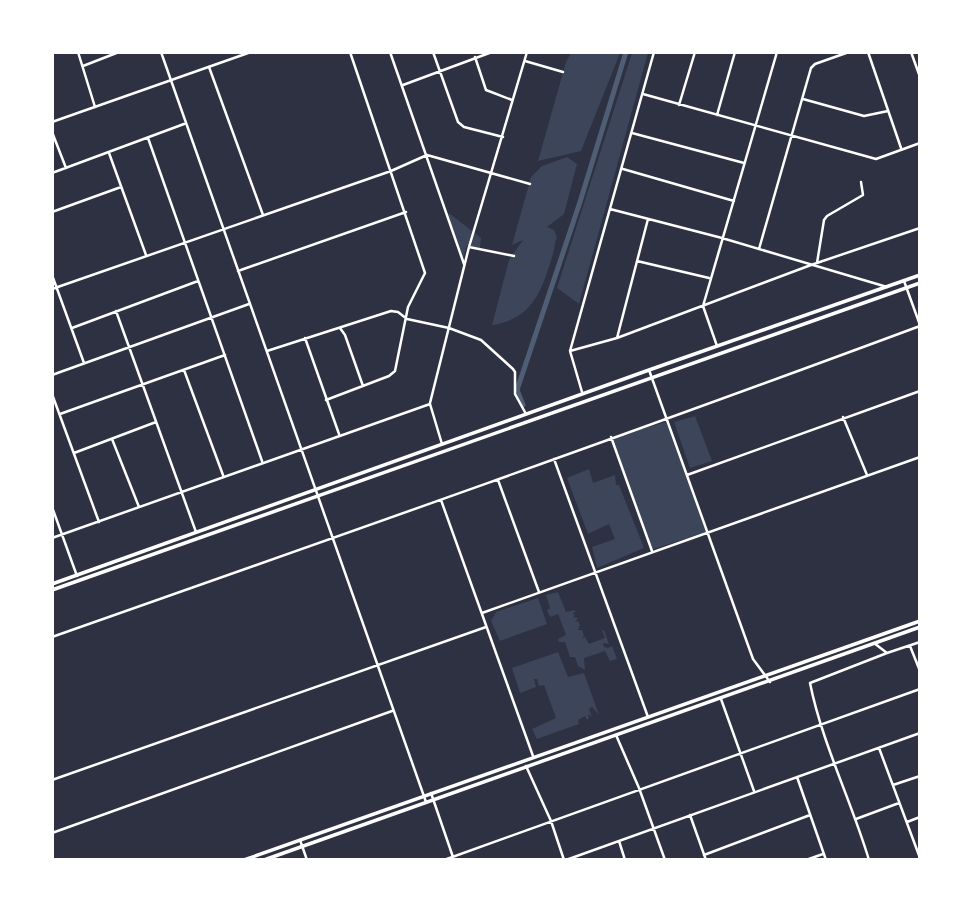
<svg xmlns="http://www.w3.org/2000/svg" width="972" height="912" font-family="Figtree,sans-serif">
  <rect width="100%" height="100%" fill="#2d3142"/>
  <path fill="#3c4559" d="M571 53H620L581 151 538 161 566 62Z
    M632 53H648L579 304 557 288Z
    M567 157 577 164 564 214 547 227 554 230 557 238C554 243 555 248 553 254 542 289 534 319 492 325L509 260 523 240 512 245 531 177 542 166Z
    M449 213 481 238 480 248 467 245 463 259 448 216Z
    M695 416 712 461 690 468 674 422Z
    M666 422 706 532 651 550 611 438Z
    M589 469 593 483 615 475 616 485H619L644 548 597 568 592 547 615 539 609 524 588 534 567 478Z
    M558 592 566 612 575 610V612L572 614H575L573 617 578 618 575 622 578 621 580 625 578 628 581 627 577 630H582L584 636 581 638 585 637 589 644 605 638 602 630H604L609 644 603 643 604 647 608 648 612 646 617 659 610 661 605 651 584 658 585 670 578 666 575 657H570L565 642H559L558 639 566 635 558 614 550 617 547 610 550 608 546 595Z
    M538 598 547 624 500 641 491 621 496 612Z
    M558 652 568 677 584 673 599 715 592 707 589 709 592 717 588 714 589 718 587 720 585 716 578 720 579 724 537 739 532 729 556 718 544 685 539 686 537 679H534L536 687 520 693 512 668Z"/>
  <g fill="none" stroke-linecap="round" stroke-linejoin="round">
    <path stroke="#4f5d75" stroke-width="5" d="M523 405 517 390 580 202 626 52"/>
    <path stroke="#fff" stroke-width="2.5" d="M78 52 95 107
      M161 52 426 802
      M390 52 464 264
      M433 52 458 122 464 127 503 137
      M868 52 901 148
      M911 52 920 77
      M475 57 486 90 512 100
      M525 61 563 72
      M83 66 119 52
      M209 67 263 215
      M403 85 492 52
      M643 94 876 159 920 143
      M803 99 864 116 888 111
      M679 105 695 52
      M717 115 735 52
      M52 132 66 168
      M632 133 744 163
      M148 138 262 461
      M109 153 146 255
      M623 169 734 201
      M52 173 184 124
      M610 209 722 238 887 287
      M52 212 121 187
      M469 247 514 256
      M759 249 811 68 815 64 849 52
      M637 261 709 278
      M817 263 824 220 827 216 863 195 861 182
      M238 271 406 212
      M52 275 84 363
      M904 281 920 325
      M52 289 391 171 427 155 530 184
      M116 311 196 532
      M72 328 198 281
      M340 328 345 335 363 386
      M305 338 339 434
      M617 338 648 219
      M717 346 703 306 777 52
      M267 351 391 311 398 312 407 319 449 328 481 340 513 369 515 372V394L526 414
      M570 351 617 338 811 265 920 228
      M184 370 223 475
      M649 370 753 659 770 682
      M52 375 249 304
      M582 392 570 351 654 52
      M52 394 99 522
      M326 400 389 376 395 371 408 307 425 273 350 52
      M430 403 469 247 527 52
      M430 404 442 444
      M60 414 225 355
      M843 417 867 475
      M611 437 652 551
      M112 439 139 507
      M74 453 156 422
      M554 459 648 717
      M687 475 920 391
      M498 480 539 592
      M441 500 533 756
      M52 507 77 576
      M52 538 430 404
      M482 613 920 457
      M52 637C342 535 632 433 920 326
      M874 643 887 653 920 642
      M910 646 920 671
      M721 699 754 791
      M616 735 639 788 665 860
      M879 748 920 858
      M526 766 551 821 564 860
      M797 777 826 860
      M52 780 486 627
      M893 785 920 776
      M431 793 454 860
      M690 815 706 860
      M856 819 899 803
      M907 822 920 817
      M52 833 392 711
      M300 840 307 860
      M619 841 625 860
      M704 855 810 815
      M444 860 920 689
      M566 860 920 733
      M806 860 823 854
      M869 860C851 800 822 743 810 683L887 653"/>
    <path stroke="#fff" stroke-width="2.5" d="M52 122 251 52"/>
    <path stroke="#fff" stroke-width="3.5" d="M52 584 649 370 920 275
      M52 590 920 283"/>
    <path stroke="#fff" stroke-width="3.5" d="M244 860 920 621
      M264 860 920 627"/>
  </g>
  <rect width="972" height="912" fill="none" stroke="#ffffff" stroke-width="108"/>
</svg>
